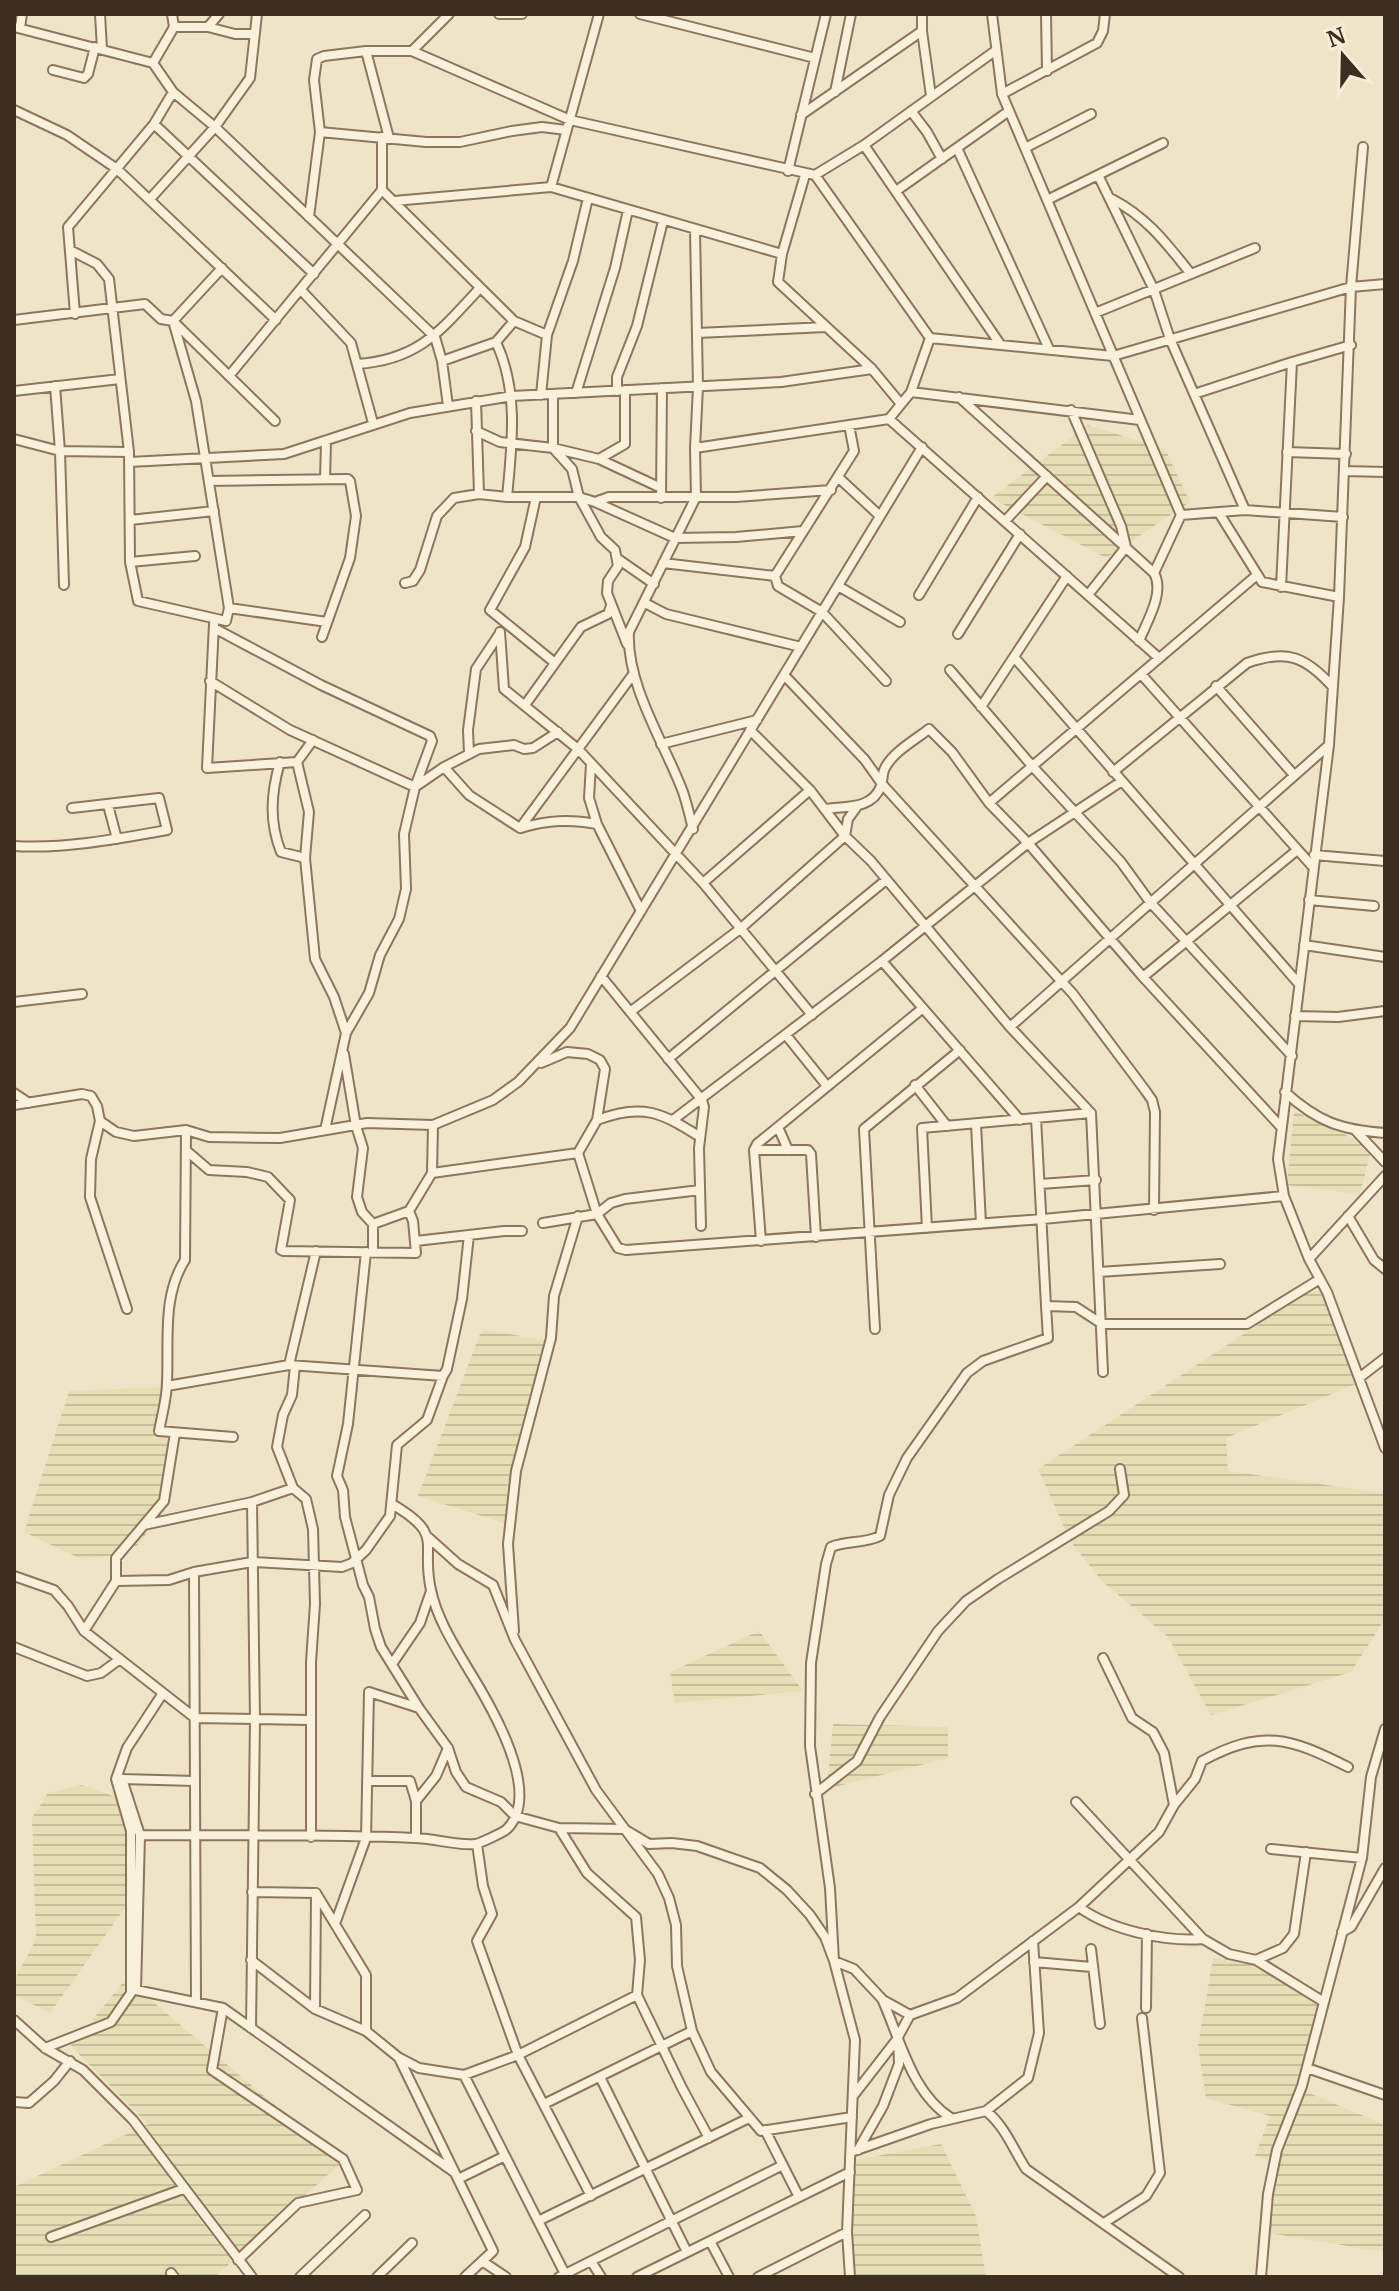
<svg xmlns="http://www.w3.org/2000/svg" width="1399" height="2291" font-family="Merriweather,serif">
  <defs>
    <pattern id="farmland-rules" width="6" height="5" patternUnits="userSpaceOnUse" patternTransform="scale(2)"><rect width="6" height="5" fill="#e6deb5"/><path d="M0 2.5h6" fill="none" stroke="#c6bf9b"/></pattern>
  </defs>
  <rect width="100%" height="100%" fill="#f0e4c8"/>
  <path fill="url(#farmland-rules)" d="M1088 425 1165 449 1190 502 1106 558 991 498Z
    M1294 1111 1372 1147 1360 1194 1287 1185Z
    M1321 1291 1358 1383 1226 1438 1228 1471 1385 1493V1619L1351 1672 1211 1715 1168 1637 1102 1581 1070 1541 1038 1469 1308 1292Z
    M482 1329 549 1341 523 1456 511 1525 418 1496Z
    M164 1387 171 1502 138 1545 117 1555 81 1559 24 1532 69 1391Z
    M759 1631 803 1691 675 1703 670 1672Z
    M833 1724 948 1727V1758L827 1789Z
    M82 1785 119 1798 131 1833 132 1898 50 2013 14 1995V1981L36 1939 32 1818 48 1793Z
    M1213 1958 1263 1961 1323 2003 1302 2090 1385 2125V2252L1268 2233 1279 2163 1255 2156 1270 2116 1206 2098 1198 2046Z
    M126 1979 342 2162 215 2277H14V2187L148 2124 71 2046Z
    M941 2144 976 2216 986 2277H853L851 2247 855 2160Z"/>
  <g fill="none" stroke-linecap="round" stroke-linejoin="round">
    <g stroke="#8d765c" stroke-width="12">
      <path id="minor" d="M100 14 102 49
        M499 14H522
        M640 14 815 58
        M922 14V31L931 96
        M992 14 1002 94 1181 515 1154 573
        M1046 14 1047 71
        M14 27 153 63 173 92 215 127 435 337 442 361 448 406
        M174 27H208L219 14
        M208 27 235 34H255
        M20 28 22 14
        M366 51 389 138
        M412 51 449 14
        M153 63 174 27 172 14
        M53 70 84 78 88 74 95 47
        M835 92 851 14
        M1002 94 1097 43 1103 31 1105 14
        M14 110 67 135 117 169 276 320
        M911 111 927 132 942 159
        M801 115 922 31
        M154 124 314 274
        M320 132 426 142H460L512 131 542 127 566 130
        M864 145 1000 344
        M1363 147 1351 287 1339 597 1329 745 1278 1159 1284 1196 1309 1259 1327 1292 1385 1448
        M957 148 1049 349
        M1025 148 1091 114
        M788 171 826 14
        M805 175 782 254 778 282 872 369 901 404
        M815 175 930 338 1113 356 1351 287 1385 284
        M1098 175 1154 290 1170 339 1245 510
        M551 187 599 14
        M382 190 514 321 547 335
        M896 191 1009 111
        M150 199 215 127 250 78 257 14
        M1112 199C1147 217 1167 244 1191 274
        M1047 200 1163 143
        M394 201 551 187 782 254
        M309 217 320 132 314 80 317 59 324 56 366 51H412L570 120 815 175 864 145 995 51
        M70 250 97 264 109 279 129 452 130 562 138 601 226 621 229 608 196 401 173 321
        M301 290 351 343 373 423
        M1095 313 1255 248
        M75 314 68 227 154 124 173 92
        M14 320 145 304 161 319 173 321 275 421
        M173 321 222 268
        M697 333 826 327
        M496 342C519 391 512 445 507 497
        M442 361 496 342 514 321
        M357 364C419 360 441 330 480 288
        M229 376 382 190V137
        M55 386 60 451 64 585
        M14 391 120 379
        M617 391V377L637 326 663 221
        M911 392 1140 420
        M576 393 615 268 628 210
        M553 394V448L599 459 625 444V390
        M1194 394 1292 362
        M541 395 547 335 573 261 588 198
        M959 397 1154 573C1165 593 1147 621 1139 641
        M476 401 479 494
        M1071 410 1121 526 1126 547 1088 595
        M889 419 1159 658
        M476 431 500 442 553 448 572 469 579 497 601 537 615 550 618 566 608 581 607 593 627 644
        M14 439 60 451 129 452
        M695 448 889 419 911 392 930 338
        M1287 452 1346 454
        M599 459 661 488
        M129 462 284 454 410 413 512 396 781 382 872 369
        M1345 471 1385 472
        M839 478 880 516
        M325 479 326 442
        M209 481 348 479 350 481 356 516 350 558 322 637
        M536 497 525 547 490 610 555 663
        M661 498 662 388
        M595 502 675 538 736 537 803 531
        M1219 513 1262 582 1339 597
        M1181 515 1245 510 1343 517
        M130 520 214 511
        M1005 521 1047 476
        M618 559 654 584
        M130 562 195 556
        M663 563 775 576
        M775 576 854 451 849 425
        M775 576 778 586 822 612 886 681
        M405 583 413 581 420 570 437 516 454 498 479 494 507 497H579L595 502 609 497H736L831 490
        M838 586 900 622
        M1281 587 1292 362 1351 345
        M919 595 978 497
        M645 603 666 614 801 647
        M229 608 327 622
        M214 624 207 768 297 762
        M214 628 321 685 430 736 432 741 415 787 404 834 406 889 399 919 380 955 369 993 346 1033 325 1130
        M500 632 504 689 578 749 703 883 810 790
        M958 634 1020 534
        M1014 657 1299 984
        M950 670 1033 767 1121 862 1150 902 1292 1056
        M1141 674 1313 867
        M784 675 865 760 882 784 1073 994 1145 1090 1152 1100 1155 1112 1154 1210
        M210 681 290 730 415 787 444 767
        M1216 686 1294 775
        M525 705 581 627 608 614 611 606
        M981 707 1067 576
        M750 730 810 790 845 836 871 861 1010 1027 1091 1113
        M661 744 757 720
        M469 753 468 730 476 669 500 633
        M280 762C271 793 269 822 281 852L305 858 315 959 334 997 346 1033
        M297 762 309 812 305 858
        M297 762 313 740
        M591 764 589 798 597 824 641 911
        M1113 772 1247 663C1287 649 1305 656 1333 687
        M1122 781 1028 843 1143 977 1281 1127
        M989 803 1257 575
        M108 805 117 839
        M520 828 469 795 444 767 479 749 514 745 524 749 533 748 558 732
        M520 828 634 673
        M521 828C548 820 570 819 597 824
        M693 829C690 817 687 804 683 792 665 744 626 685 629 632L696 497 695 448 698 387 695 231
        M14 846C65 849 117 839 167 830L159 798 72 808
        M1314 855 1385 861
        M703 883 812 1015
        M1309 900 1374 906
        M1304 945 1385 957
        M882 961 1020 1120
        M601 976 702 1100 704 1107 699 1148 701 1226
        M1143 977 1296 851
        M14 1002 82 994
        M630 1012 740 929 845 836 848 819 856 808
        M1295 1016 1338 1017 1385 1011
        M1010 1027 1329 745
        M786 1035 827 1086
        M344 1054 356 1126 363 1148 357 1197 362 1212 373 1224V1252
        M668 1059 886 880
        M541 1063 567 1052 588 1054 600 1060 605 1069 597 1120 578 1153 597 1214 618 1248 626 1250 1043 1219 1284 1196
        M915 1085 947 1126
        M1285 1092C1318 1122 1341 1130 1385 1133
        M14 1093 29 1103
        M14 1105 82 1094 91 1096 97 1106 100 1121 116 1132 134 1136 186 1130 209 1137 280 1138 367 1123 433 1125 493 1100 518 1082 570 1028 922 447
        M1036 1118 1046 1306 1076 1307 1102 1324H1247L1320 1279
        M597 1120C642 1103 661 1112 700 1137
        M673 1120 882 961 1028 843 989 803 952 752 929 729C915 740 893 752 885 768 882 773 883 781 881 786 872 810 845 806 825 809
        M100 1121 91 1159 90 1197 127 1309
        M976 1124 981 1224
        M778 1127 788 1150
        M186 1130 185 1260C162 1296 169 1340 167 1382 167 1398 162 1415 159 1431L233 1437
        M1355 1130 1385 1162
        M754 1150H808L811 1154 816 1237
        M188 1152 209 1170 247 1172 268 1177 290 1200 281 1250 283 1251 416 1253 413 1221 409 1211 432 1173 433 1125
        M432 1173 578 1153
        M1040 1184 1096 1180
        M1348 1216 1374 1260 1385 1269
        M543 1223 597 1214 611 1203 625 1199 700 1190
        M373 1224 409 1211
        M927 1228 922 1128 1091 1113 1103 1372
        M416 1241 504 1231H522
        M761 1241 754 1150 757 1144 923 1008
        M366 1252 348 1424 337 1476 343 1490 345 1517 363 1585 369 1597 375 1629 381 1647 419 1708
        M1309 1259 1385 1176
        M1099 1272 1220 1264
        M875 1329 864 1129 960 1050
        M289 1365 316 1251
        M295 1366 292 1395 283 1415 277 1447 293 1488 306 1499 313 1529 315 1604 311 1662V1837
        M1359 1378 1385 1358
        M167 1386 289 1365 443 1376 447 1369 462 1299 469 1235
        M144 1525 252 1502 293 1488
        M429 1538 458 1564 493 1585 515 1640 596 1790 658 1874 669 1898 676 1925 677 1966 692 2031 711 2072 761 2131 852 2117
        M194 1572 196 2002
        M14 1576 54 1590 68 1606 84 1631 195 1718 310 1720
        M116 1581 169 1580 194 1572 252 1562 342 1567 352 1563 366 1550 390 1516 397 1445 427 1420 443 1376
        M84 1631 116 1581V1558L164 1501 175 1433
        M514 1631 508 1544 516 1471 551 1338 554 1296 578 1216
        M14 1647 87 1676 101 1673 120 1659
        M1103 1658 1132 1718 1153 1732 1164 1753 1174 1805
        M392 1664 420 1623 431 1591
        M195 1781 122 1779 140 1835 136 1990 223 2008 454 2172
        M367 1781H410L416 1801
        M815 1794 857 1761 880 1717 938 1631 966 1601 998 1579 1109 1511 1124 1495 1120 1469
        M1076 1802 1203 1939 1229 1954 1256 1960 1324 2002
        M559 1828 624 1829 649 1844 672 1843 697 1846 760 1868 787 1890 810 1915 825 1937 834 1961 854 1969 883 2000 910 2015 957 1998 1079 1907 1159 1832 1174 1805 1195 1779 1202 1761C1263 1728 1290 1738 1348 1767
        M140 1835C231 1836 323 1834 414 1838 434 1838 456 1846 475 1844 479 1844 504 1832 507 1829 543 1793 491 1706 470 1672 455 1647 437 1619 431 1590 420 1542 446 1536 392 1504
        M416 1838V1801L436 1776 448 1748
        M477 1844 483 1886 492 1914 477 1941 518 2055 591 2196
        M1271 1849 1362 1858
        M252 1892 316 1893
        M316 1893 366 1975V2031
        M1079 1907C1110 1930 1165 1942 1203 1939
        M335 1924 366 1838 369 1692 419 1708 448 1748 456 1772 466 1787 501 1802 515 1816 559 1828 587 1873 636 1917 640 1960 637 1995
        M1342 1932 1351 1927 1385 1868
        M1091 1949 1100 2024
        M251 1960 315 2009 366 2031 398 2057 419 2068 464 2075 518 2055 637 1995 682 2088 709 2138
        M1256 1960 1283 1948 1294 1934 1306 1852
        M1034 1962 1092 1967
        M883 2001C901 2042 912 2093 951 2118
        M223 2008 212 2070 343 2159 357 2190 298 2203 238 2260
        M1146 2008 1147 1934
        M315 2009 316 1894
        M14 2020 45 2048 83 2070 133 2120 252 2277
        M251 2028 255 1719 252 1502
        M45 2048 111 2022 131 1993V1831L116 1779 127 1748 163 1693
        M399 2058 493 2251 465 2277
        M1307 2068 1385 2095
        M464 2075 565 2274
        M600 2077 687 2252
        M853 2096 898 2038
        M14 2102 29 2103 54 2081 70 2061
        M544 2104 692 2031
        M986 2111 1028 2078 1039 2033 1033 1941
        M765 2130 799 2197
        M858 2150 883 2106 899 2064 898 2037 910 2015
        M851 2152 931 2124 986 2111C1005 2126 1013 2149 1026 2169L1179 2277
        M458 2179 505 2156
        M538 2221 749 2118
        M1104 2223 1146 2196 1160 2173 1142 2018
        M51 2237 183 2189
        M710 2241 729 2277
        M482 2261 506 2277
        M591 2261 601 2277
        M171 2273 174 2277
        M300 2277 365 2215
        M377 2277 412 2243
        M559 2277 783 2165
        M637 2277 850 2172
        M758 2277 847 2232
        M850 2277 847 2232 855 2040 834 1961 830 1888 810 1746 811 1663 826 1564 831 1547C848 1540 864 1544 880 1536L889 1495 907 1458 967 1373 983 1361 1048 1338 1046 1306
        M1261 2277 1268 2194 1277 2150 1302 2086 1362 1858 1371 1777 1385 1729"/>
    </g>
    <use href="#minor" stroke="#faf1dc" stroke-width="8"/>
  </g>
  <rect width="1399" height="2291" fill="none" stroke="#3d2e20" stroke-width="32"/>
  <g transform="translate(1343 56) rotate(340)" stroke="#f7eed8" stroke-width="6" paint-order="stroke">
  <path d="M0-6L14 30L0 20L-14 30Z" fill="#3d2e20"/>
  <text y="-12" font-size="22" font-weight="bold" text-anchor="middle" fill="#3d2e20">N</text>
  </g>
</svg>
